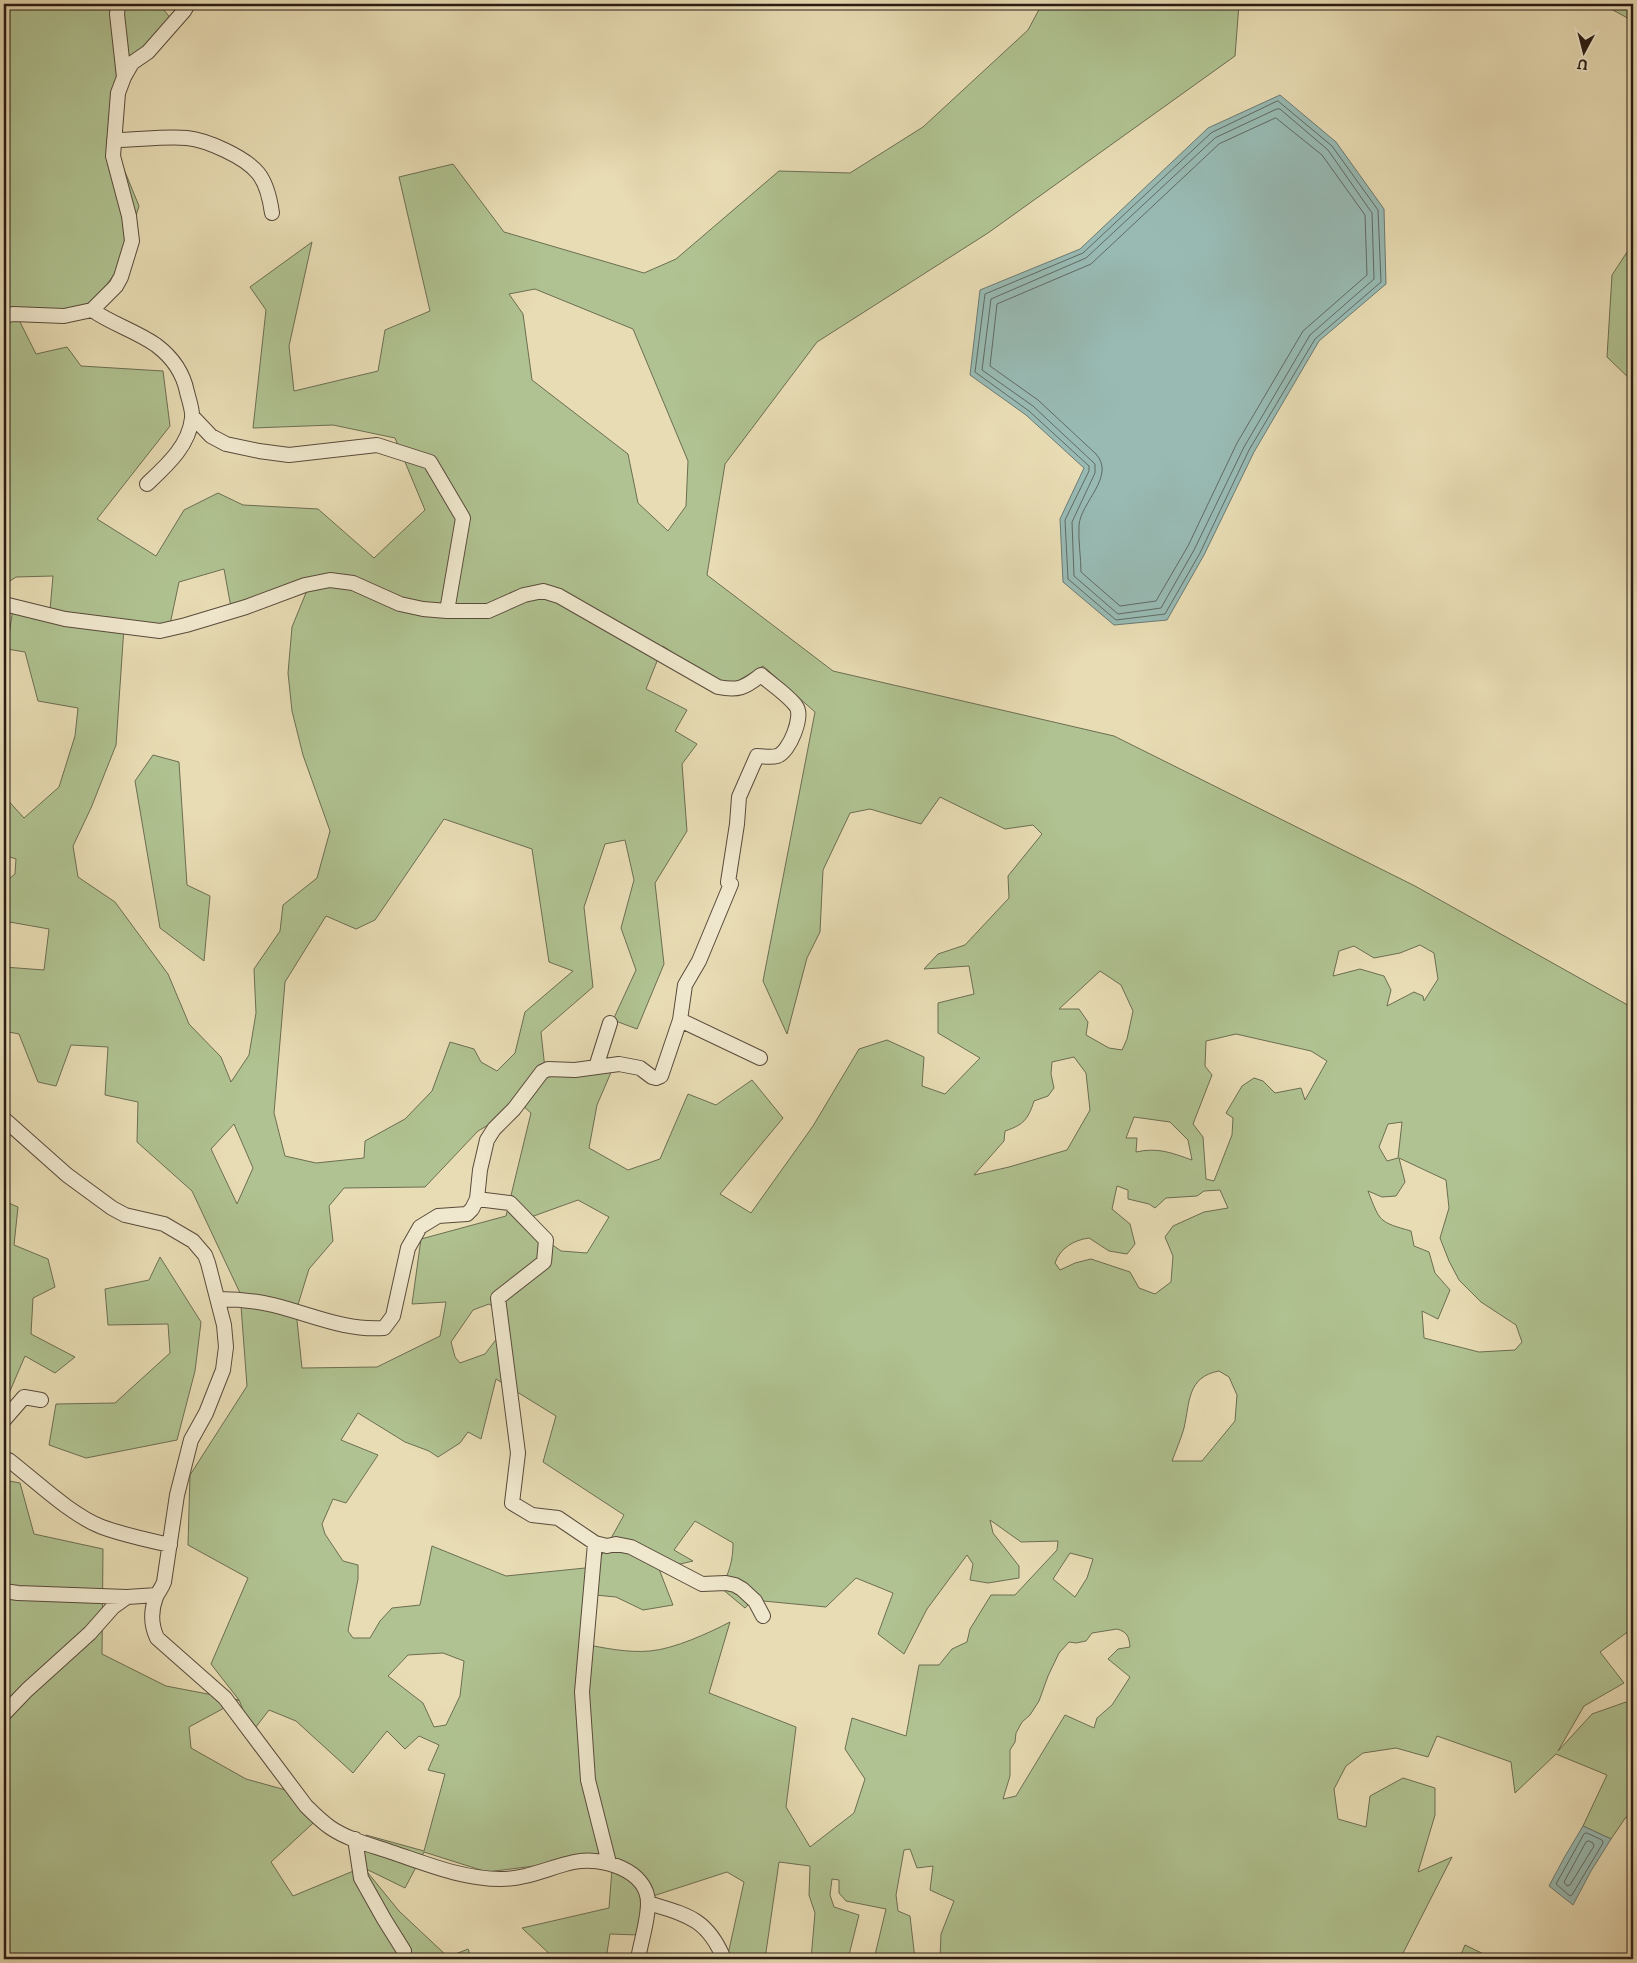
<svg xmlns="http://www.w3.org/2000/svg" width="1637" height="1963" font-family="'IM FELL DW Pica',serif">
  <rect width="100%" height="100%" fill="#e8dcb4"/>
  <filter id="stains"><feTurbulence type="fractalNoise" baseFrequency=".004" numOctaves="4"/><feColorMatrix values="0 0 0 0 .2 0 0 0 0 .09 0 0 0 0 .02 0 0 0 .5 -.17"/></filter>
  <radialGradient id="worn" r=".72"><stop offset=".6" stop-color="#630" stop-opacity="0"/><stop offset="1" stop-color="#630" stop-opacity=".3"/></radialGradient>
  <path fill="#b0c291" stroke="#6c6e52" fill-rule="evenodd" d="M4 4H159L172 20 125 66 112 140 139 206 121 265 89 309 16 314 36 354 67 347 81 366 163 371 170 426 97 519 156 556 184 510 218 493 243 505 318 509 374 558 425 510 395 438 333 425 253 428 266 310 250 287 312 242 289 346 294 391 378 371 385 330 430 311 399 177 453 164 504 232 644 273 676 259 779 171 850 173 923 127 1028 30 1042 4H1239L1235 56 988 233 817 342 725 464 707 575 833 671 1114 736 1415 886 1633 1008V1628L1600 1652 1624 1683 1584 1706 1558 1751 1592 1714 1626 1702 1633 1708V1822L1626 1817 1611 1839 1583 1826 1607 1775 1556 1754 1515 1793 1511 1762 1437 1736 1428 1757 1396 1748 1363 1753 1346 1766 1334 1789 1338 1819 1366 1827 1370 1796 1403 1778 1435 1788V1815L1418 1872 1452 1857 1400 1959H940L941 1934 954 1901 930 1890 933 1866 917 1868 910 1849 904 1850 896 1895 898 1911 910 1916 915 1959H874L886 1909 846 1901 839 1893V1880L832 1879 830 1895 834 1907 859 1915 848 1959H811L815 1913 809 1895 810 1866 779 1862 765 1959H727L744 1882 727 1872 650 1897 639 1935 610 1934 606 1959H555L522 1928 609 1908 613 1856 487 1872 424 1852 405 1888 364 1868 399 1911 448 1957 468 1949 472 1959H4V1480L20 1483 34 1534 103 1549 102 1654 166 1686 239 1700 211 1664 248 1578 188 1545 190 1475 247 1386 240 1293 192 1191 137 1142 138 1102 105 1095 108 1047 71 1045 56 1086 38 1082 19 1034 4 1031V967L44 970 49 929 4 921V883L15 874 16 859 4 855V796L24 818 59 787 75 736 78 708 38 701 25 652 7 649 13 608 50 610 53 576 16 577 4 585ZM535 289 633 329 688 461 686 506 668 531 638 503 628 454 532 380 523 314 509 294ZM224 569 232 613 310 583 292 627 288 673 292 711 303 755 330 831 317 878 283 905 280 931 254 969 256 1013 249 1055 231 1082 221 1057 189 1024 168 974 115 902 78 877 73 846 91 808 116 745 124 627 169 629 179 582ZM663 646 724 689 763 666 815 712 763 981 787 1034 807 958 820 932 823 870 850 813 870 809 921 824 940 797 1005 829 1033 825 1042 834 1008 876 1009 898 965 945 938 954 924 969 969 966 974 994 938 1003V1033L980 1058 945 1094 922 1086 924 1057 887 1040 859 1049 813 1126 751 1213 720 1194 783 1118 752 1080 716 1105 688 1094 660 1159 628 1170 589 1148 597 1105 612 1070 545 1069 541 1032 593 987 584 907 605 844 625 840 634 880 621 928 636 970 613 1020 637 1029 664 964 655 883 687 831 682 764 697 744 675 731 687 710 646 689ZM444 819 532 849 549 962 573 971 525 1012 515 1053 497 1071 481 1062 474 1049 450 1042 432 1091 405 1119 365 1141 364 1158 316 1163 285 1156 274 1113 285 982 326 916 356 929 375 920ZM1420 945 1434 953 1438 979 1424 1001 1423 996 1414 992 1387 1006 1391 990 1384 976 1360 969 1333 976 1339 951 1354 946 1374 958 1400 953ZM1100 971 1121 985 1133 1011 1127 1039 1122 1050 1109 1048 1086 1035 1088 1022 1079 1009H1059ZM1236 1034 1311 1051 1327 1061 1305 1100 1301 1088 1275 1093 1263 1081 1254 1078 1242 1086 1226 1113 1233 1118 1232 1135 1214 1181 1206 1179 1203 1137 1193 1124 1212 1075 1205 1066 1206 1041ZM1074 1057 1086 1073 1090 1110 1067 1150 1009 1167 974 1175 1004 1141 1005 1131C1023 1125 1028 1120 1034 1101L1048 1096 1054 1088 1051 1074 1052 1062ZM522 1105 531 1113 506 1216 421 1239 412 1304 446 1302 440 1336 377 1367 302 1368 296 1311 309 1269 333 1241 329 1206 344 1188 425 1187 478 1131ZM1134 1117 1170 1122 1188 1140 1192 1160C1172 1153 1158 1147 1136 1152L1137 1138H1126ZM1402 1122 1398 1158 1387 1161 1379 1147 1388 1124ZM234 1124 253 1168 237 1204 211 1149ZM1399 1158 1446 1180 1449 1208 1440 1238 1449 1261 1459 1280 1481 1302 1516 1325 1522 1342 1515 1350 1479 1352 1424 1338 1422 1311 1438 1319 1450 1290 1435 1273 1429 1252 1414 1246 1411 1231C1379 1222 1380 1222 1368 1191L1382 1197 1396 1196 1405 1182ZM1117 1186 1128 1190V1199L1149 1204 1155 1208 1166 1198 1197 1196 1204 1191 1220 1190 1228 1208 1204 1212 1173 1226 1165 1237 1173 1256 1171 1282 1155 1294 1139 1288 1130 1272 1091 1259 1075 1263 1060 1270 1055 1263C1060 1248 1074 1240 1089 1238L1109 1251 1127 1254 1135 1244 1130 1224 1112 1209ZM578 1200 609 1217 587 1253 561 1251 537 1234 531 1217ZM489 1304 499 1311 501 1333 485 1354 460 1363 455 1357 451 1342 473 1310ZM1219 1371 1229 1377 1237 1395 1235 1421 1202 1461H1172C1176 1450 1181 1439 1184 1428 1190 1402 1187 1377 1219 1371ZM496 1379 556 1416 543 1462 624 1515 595 1567 506 1576 432 1546 420 1605 392 1608 380 1621 370 1638H353L348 1631 358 1579V1565L343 1561 325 1534 322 1524 333 1499 346 1503 378 1455 341 1440 358 1413 405 1442 429 1451 438 1457 460 1443 468 1432 481 1439ZM990 1520 1021 1542 1058 1541 1057 1550 1015 1595H991L970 1629 967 1642 952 1649 939 1665H919L906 1736 852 1718 845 1749 865 1779 854 1813 810 1847 786 1807 796 1727 709 1693 730 1622C709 1633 674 1649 650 1651 627 1653 605 1648 583 1644L595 1595 616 1597 643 1610 673 1605 659 1569 693 1561 674 1550 695 1521 733 1543C733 1561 729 1573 721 1588L745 1608 753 1600 826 1607 856 1578 893 1593 878 1634 904 1654 927 1609 967 1555 973 1564 970 1580 988 1583 1019 1578V1566L993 1533ZM1070 1553 1093 1559 1087 1578 1075 1597 1053 1579ZM1117 1629C1127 1632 1129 1636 1130 1647L1118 1649 1108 1659 1130 1677 1112 1705 1097 1718 1094 1728 1065 1715 1016 1796 1003 1799 1010 1776V1750L1015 1742 1016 1733 1022 1722 1030 1715 1039 1701 1048 1676 1059 1653 1069 1642 1076 1643 1086 1641 1092 1633ZM443 1653 464 1661 460 1696 446 1725 434 1727 423 1703 388 1676 408 1655ZM239 1700 252 1732 269 1710 296 1721 353 1773 387 1731 405 1749 419 1736 439 1745 428 1770 445 1774 424 1851 366 1835 363 1867 293 1896 271 1862 324 1813 300 1794 246 1779 191 1748 189 1727Z
    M1602 4H1633V21Z
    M1633 243V382L1607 357 1612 275Z
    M153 755 179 762 187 885 210 896 204 961 160 928 135 781Z
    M4 1201 18 1207 14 1245 48 1259 55 1287 33 1298 31 1334 75 1357 55 1373 25 1356 7 1398 4 1397Z
    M160 1257 201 1322 195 1371 177 1440 86 1458 49 1445 56 1404 115 1403 170 1353 168 1324 108 1325 105 1289 149 1280Z
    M1465 1945 1494 1959H1459Z"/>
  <path fill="#98bab3" stroke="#6c7a73" d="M1280 95 1336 142 1384 209 1386 284 1319 341 1254 452 1204 555 1167 620 1114 625 1063 582 1060 519 1084 468 1026 415 970 375 980 290 1080 249 1208 128Z
    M1583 1826 1611 1839 1591 1871 1573 1905 1549 1886 1564 1858Z"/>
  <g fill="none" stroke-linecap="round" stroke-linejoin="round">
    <path stroke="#606a64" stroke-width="1" d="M1278 101 1332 146 1378 210 1381 282 1315 339 1249 450 1200 553 1165 614 1116 620 1068 579 1065 520 1089 471V466L1029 411 975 372 985 294 1083 253 1211 133Z
      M1277 109H1280L1328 150 1372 213 1374 279 1310 335 1244 447 1194 550 1161 608 1118 614 1074 576 1072 522 1095 473V464L1033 406 982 370 991 299 1086 258 1215 138Z
      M1276 118 1322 155 1365 215 1367 275 1303 331 1237 443 1188 546 1156 601 1120 606 1081 572C1081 557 1078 540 1079 525 1081 502 1116 476 1096 454L1038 400 990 366 997 304 1091 264 1219 144Z
      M1587 1833 1602 1840 1603 1843 1572 1895 1570 1896 1556 1884 1584 1834Z
      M1589 1841 1593 1843 1594 1846 1570 1885 1567 1886 1564 1882 1586 1842Z"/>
    <g stroke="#594b3c" stroke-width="16">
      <path id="minor" d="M118 4 117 14 124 77
        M114 140C137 140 164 136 187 138 207 140 245 157 258 173 267 184 270 199 272 213
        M92 310C112 324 136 331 156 345 172 357 183 372 187 392 189 400 193 411 192 418 189 446 166 466 147 484
        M4 316 13 314 64 316 92 310 116 286 121 277 132 241 129 216 113 156 118 93 124 77 132 63 148 52 184 11 188 4
        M193 417 211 436 226 444 259 451 289 455 377 445 430 462 463 518 447 611
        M4 604 65 619 160 631 186 625 246 607 305 585 330 580 353 583 400 604 423 609 447 611H488L524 595 543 591 559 596 718 687C738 691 745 688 761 675 771 684 788 695 796 706 804 716 789 753 777 756 771 758 763 756 757 756L739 797 737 824 728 882 731 884 699 961 685 985 680 1020 661 1076 656 1078 652 1077 640 1068 619 1064 575 1070 548 1069 542 1072 514 1109 494 1129 487 1140 480 1170 477 1199 472 1209 467 1214 438 1216 420 1227 408 1248 393 1316 384 1328C345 1331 310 1314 273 1305 256 1301 237 1299 219 1299
        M680 1020 760 1058
        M596 1067 610 1023
        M4 1119 67 1175 112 1208 125 1215 164 1224 193 1241 205 1255 208 1263 224 1325 226 1347 223 1370 206 1413 191 1440 177 1495 164 1582C162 1588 158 1592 156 1597 151 1610 151 1625 157 1638L225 1698 306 1806C314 1814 322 1822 331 1828 349 1840 371 1845 391 1852 427 1864 463 1879 501 1879 527 1879 550 1867 574 1862 601 1856 648 1870 648 1903 648 1921 641 1941 638 1959
        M477 1199 510 1203 546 1240 544 1262 498 1298 518 1453 512 1503 532 1515 558 1518 595 1543 607 1546 616 1544 631 1547 702 1584 726 1583 735 1585 742 1589 755 1601 763 1616
        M4 1420 24 1397 41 1400
        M4 1458 10 1461C37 1482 71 1515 102 1527 124 1535 147 1540 170 1545
        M595 1543 582 1692 588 1780 609 1863
        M4 1591 18 1593 127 1597
        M4 1714 27 1690 90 1633 113 1607 127 1597 157 1595
        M355 1839 361 1878 384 1919 404 1951
        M648 1903C687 1915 707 1918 724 1959"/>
    </g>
    <use href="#minor" stroke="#f0e8ce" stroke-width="14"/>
  </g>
  <rect width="1637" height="1963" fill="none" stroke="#e8dcb4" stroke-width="20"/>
  <rect x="5" y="5" width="1627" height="1953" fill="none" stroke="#291b14" stroke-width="2.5"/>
  <rect x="10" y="10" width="1617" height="1943" fill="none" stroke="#291b14"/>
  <g transform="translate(1584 52) rotate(187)" stroke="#f0e8ce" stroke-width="4" paint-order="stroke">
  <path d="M0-4L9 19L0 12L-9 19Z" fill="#291b14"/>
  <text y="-8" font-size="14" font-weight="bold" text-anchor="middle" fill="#291b14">U</text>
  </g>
  <rect width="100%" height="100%" filter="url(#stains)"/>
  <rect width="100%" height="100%" fill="url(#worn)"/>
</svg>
